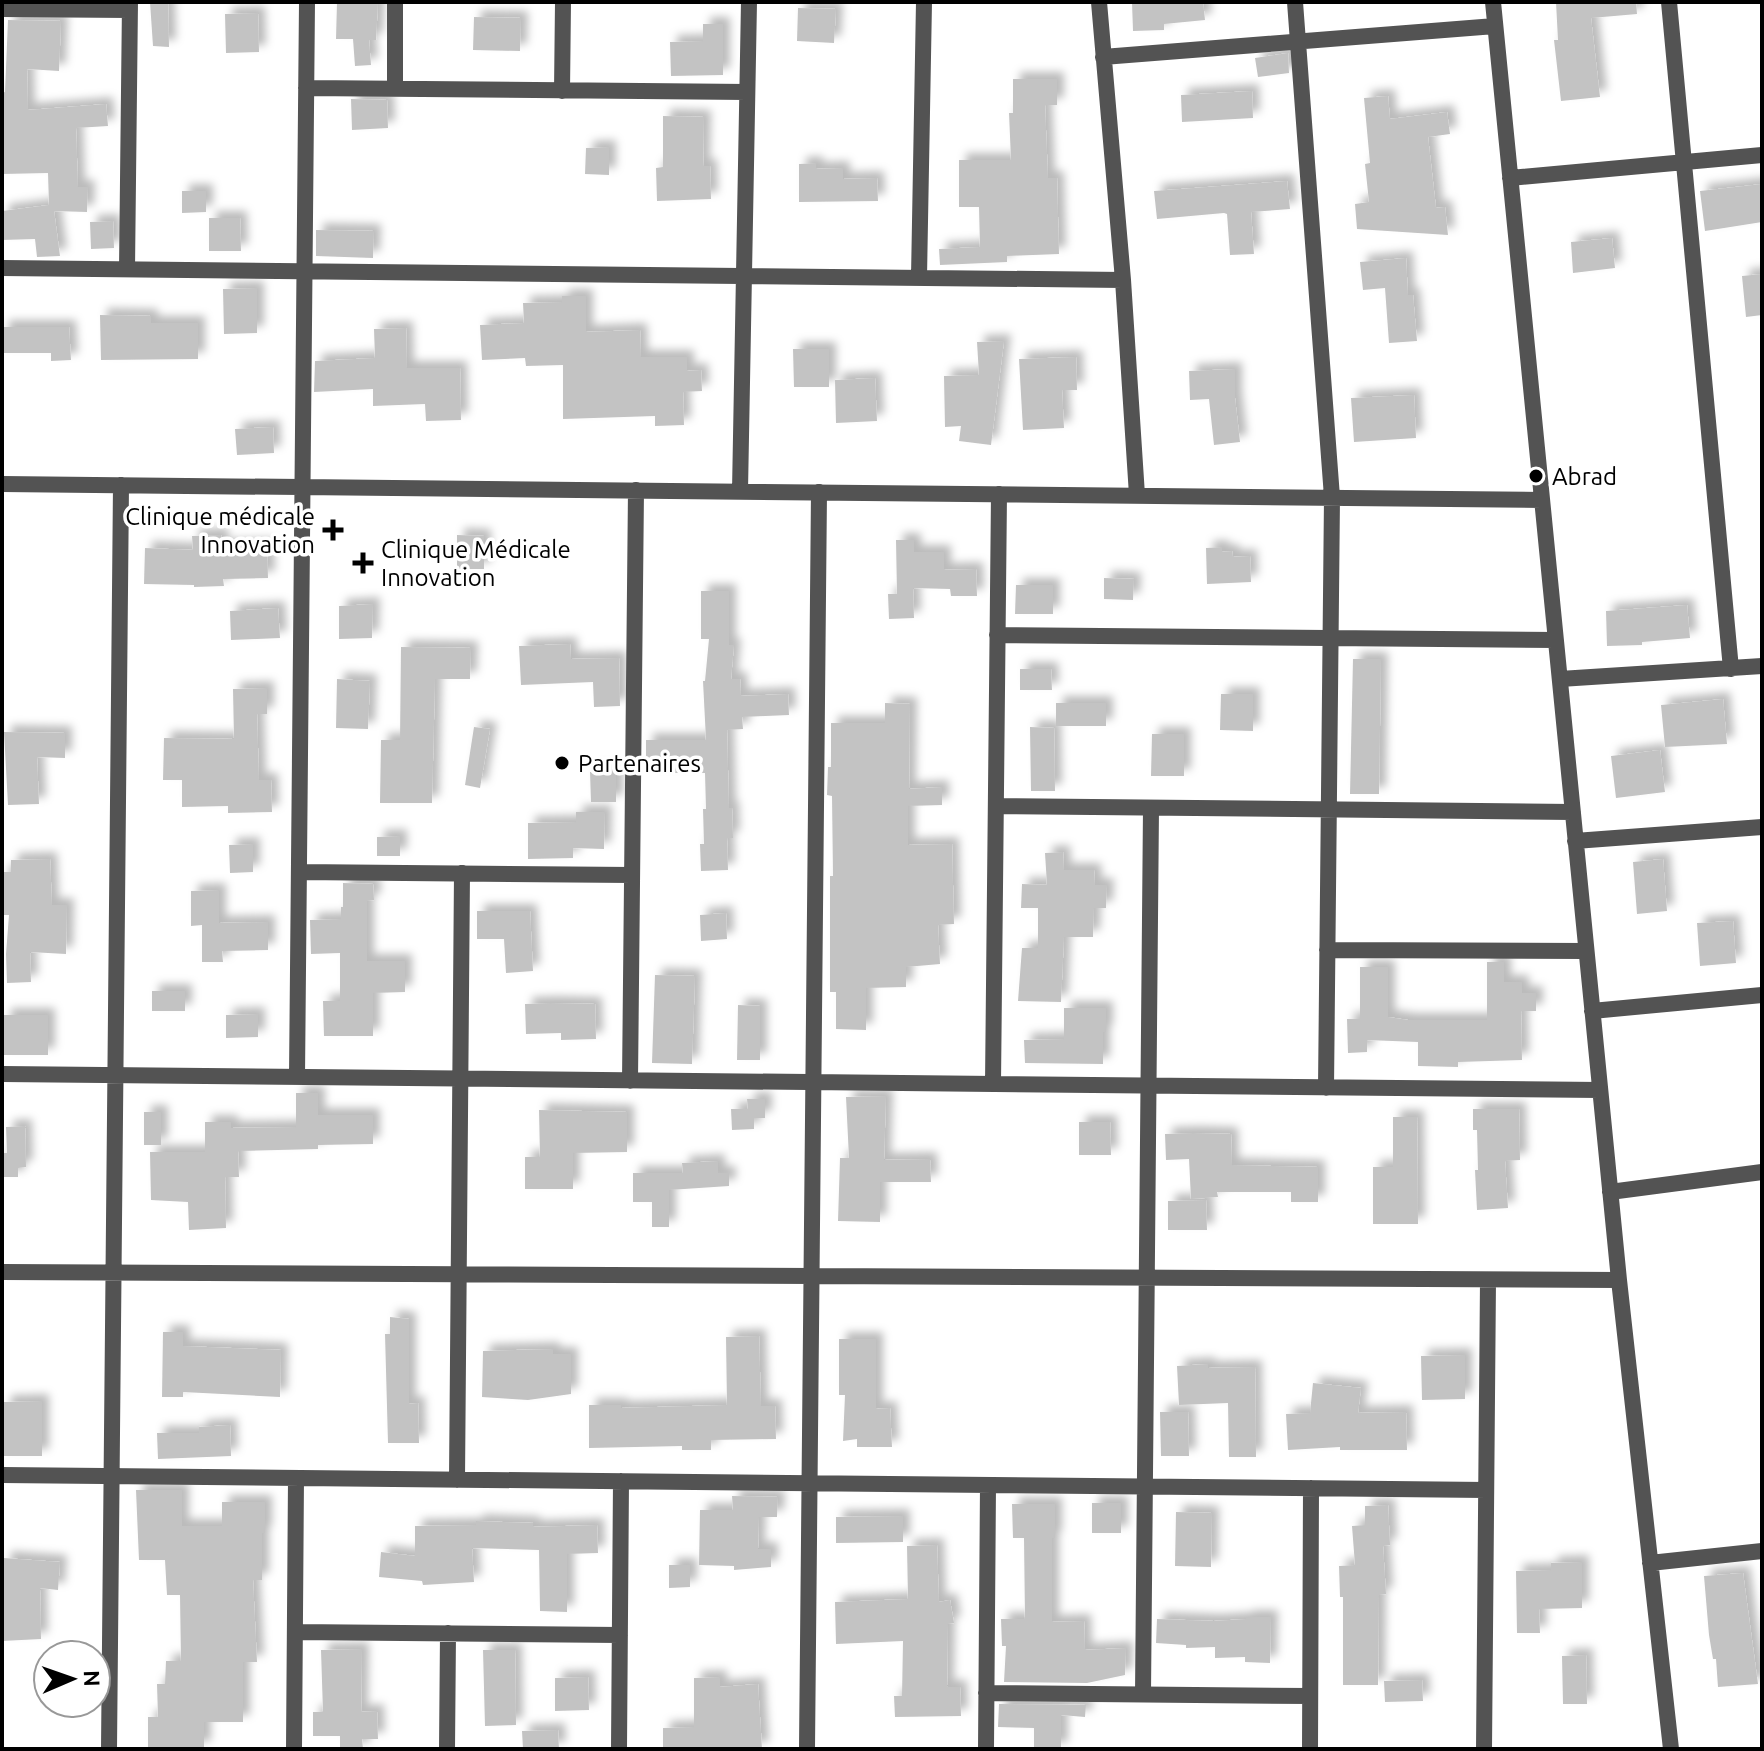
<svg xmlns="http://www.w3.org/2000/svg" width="1764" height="1751" font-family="Ubuntu,sans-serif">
  <defs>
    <filter id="shadow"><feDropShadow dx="7" dy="-7" stdDeviation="4" flood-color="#0004"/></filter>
  </defs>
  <rect width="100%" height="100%" fill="#fff"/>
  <path fill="#c3c3c3" filter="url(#shadow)" d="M150 2H168L169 47 153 46Z
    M337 2H378L376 40H369L371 65 355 66 353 39H336Z
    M1132 2H1203L1205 20 1164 24V30L1133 31Z
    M1556 2H1636L1637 14 1591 18 1600 97 1561 101 1554 40H1558Z
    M798 8 836 9 834 43 797 41Z
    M258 13 259 52 226 53 225 14Z
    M474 17 521 18 520 51 473 50Z
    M8 20 61 21 59 71 27 69 28 110 106 104 108 126 76 128 78 187H88L87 212 54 211 60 256 37 257 35 239 2 240V211L49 205 48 173 2 174V93L5 92Z
    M703 24H723V75L671 76 670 42 703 41Z
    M1288 53 1289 73 1258 77 1255 58Z
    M1013 79H1057V105H1045L1048 178H1057L1059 254 1007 256V262L940 265 939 249 980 247 979 207H959V160H1011L1009 113H1013Z
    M1252 91 1253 118 1182 122 1181 95Z
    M1388 96 1390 119 1447 112 1450 134 1428 137 1436 208 1445 207 1448 235 1357 229 1355 204 1369 202 1365 164 1370 163 1364 98Z
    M351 99 387 100 388 128 352 130Z
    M663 116 704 117 703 166H710L711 199 657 201 656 168 663 167Z
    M609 147V175L585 174 586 148Z
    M816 163V169L843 168V179L877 178 878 201 799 202V164Z
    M1287 181 1290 209 1251 212 1254 254 1230 255 1227 214 1224 213 1157 219 1154 191Z
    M1762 184V222L1705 231 1700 191Z
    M182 191H206V212L182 213Z
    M209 218H240L241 251H209Z
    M113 221 114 248 91 249 90 222Z
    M316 230 374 231 373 258 316 256Z
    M1612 238 1615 268 1573 273 1571 242Z
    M1406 258 1408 295H1413L1417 341 1389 343 1385 288 1363 290 1360 262Z
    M1762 274V315L1746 317 1742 276Z
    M257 288V333L224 334 223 289Z
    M562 296H586V332L640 330 641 357H687V371L701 370 702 391 683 392 684 425 655 426V416L563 419V365L526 366 525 358 482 360 480 325 524 323 523 303 562 302Z
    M100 315 151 316V323H198V359L101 360Z
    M2 327H69L71 360 51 361V353H2Z
    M406 328 407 368H460L461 420 426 421 425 404 373 406V389L314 392 315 361 375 358 374 329Z
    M1004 341 991 445 959 441 961 426 945 427 944 376 979 375 977 342Z
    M793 349H829V387H794Z
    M1076 357 1077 390H1062L1064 428 1023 430 1019 359Z
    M1235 369V398L1240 442 1214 445 1209 399 1190 400 1189 371Z
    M875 378 877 421 836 423 835 380Z
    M1414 395 1416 438 1354 442 1351 398Z
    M273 427 274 453 237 455 235 429Z
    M221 535 222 546 267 545 268 578 223 579 224 586 194 587V585L144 584 145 548 193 550 192 536Z
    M457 535 484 536V569H457Z
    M896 540H914V552H944V570L976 569 977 596H951L950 589 913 588 914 618 889 619 888 594H897Z
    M1222 547V552L1232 551 1233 557 1250 556 1251 582 1207 584 1206 548Z
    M1104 578 1134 579 1133 600 1104 599Z
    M1016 585H1053V614H1015Z
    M701 591H729V645H734L731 679H740L741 696 788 694 789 715 742 717 743 729 727 730 729 808H732L733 838H727L728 870 701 871 700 844H704L703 809H706L705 773H646V740H706L703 681H705L709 639H701Z
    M373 604 372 638 339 639V606Z
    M1687 605 1690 638 1642 642V645L1607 646 1606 611Z
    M278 608 280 638 231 640 230 611Z
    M570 644 571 659 619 658 620 706 594 707 593 682 521 685 519 646Z
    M401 647 471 648 470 679H435L432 803H380L381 740H400Z
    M1353 659H1381L1379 794H1350Z
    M1020 669H1051L1052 690H1020Z
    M337 679 370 681 368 729 336 728Z
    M267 688V714H257L259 780H271L272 812 228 813V806L182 807V780H163L164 738 234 739 233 689Z
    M1221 694H1253V731L1220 730Z
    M1723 699 1727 744 1665 747 1661 705Z
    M885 703 910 704 909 789 942 787V805L908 806V845L952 844 954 924 938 925 940 964 906 967V987L866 988V1030L836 1029V992H830V876H833L832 796 827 795 828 767H831V723H885Z
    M1056 703H1106V726H1056Z
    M474 727 490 729 480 788 465 785Z
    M1030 727 1054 728 1055 791H1031Z
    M4 732 65 733V758L37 757 39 804 8 805Z
    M1152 734H1184V776H1151Z
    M1660 750 1665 792 1616 798 1611 756Z
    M616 771V802H591L590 772Z
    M576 812H605L604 849 573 848V858L528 859V823L576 822Z
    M400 836V856H377V837Z
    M253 844V872L230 873 229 845Z
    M1063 852 1064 870H1094L1095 885H1107L1106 908H1094L1093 937H1064L1061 1002 1018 1001 1022 948H1038V908H1021L1022 884 1047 885 1045 853Z
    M50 859 52 905H67L66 954 30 952 31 982 7 983 6 954 9 915H2V872H11V860Z
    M1663 859 1667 911 1637 914 1633 862Z
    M343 883 373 884 374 900 367 901V961H405V992L373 993V1036H324L323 1001H340V953L311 954 310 920 341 919V907H343Z
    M219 890V923L268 922V950L222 951 223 962H202V925L191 926V891Z
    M477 911H530L533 971 506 973 504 939H477Z
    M726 913 727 939 701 941 700 915Z
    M1733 921 1736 963 1700 966 1697 923Z
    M1487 962H1504V982H1522V993H1536V1011H1521L1522 1060 1458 1062V1067L1418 1066V1042L1367 1040V1052L1348 1053 1347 1019H1360V967H1388V1017L1408 1020H1487Z
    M655 975 695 976 692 1064 652 1063Z
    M152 991H185V1011H152Z
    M550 1003 595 1004 596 1039 561 1040V1033L526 1034 525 1004Z
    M738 1005 760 1006V1060H737Z
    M1064 1008H1106V1032H1103V1064L1025 1063 1024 1040 1064 1039Z
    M258 1014V1037L226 1038V1015Z
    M4 1015H48V1055H4Z
    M296 1093H318V1115H373V1144L318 1145V1149L238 1151 239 1177H225L226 1228 189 1230 188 1202 151 1200 150 1152H205V1122H231V1128L296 1127Z
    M886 1096 884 1160 930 1159 931 1182H880V1222L838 1221 840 1158H849L846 1097Z
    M747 1099H765V1118H754V1129L732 1130 731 1109H748Z
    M1473 1109H1519L1520 1160 1505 1161 1508 1208 1477 1210 1475 1170H1478L1477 1130H1473Z
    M539 1110 627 1112V1152L573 1153V1189H525V1157H540Z
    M144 1112H161V1145H144Z
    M1393 1117H1417L1418 1224H1373V1167H1393Z
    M1079 1122H1110L1111 1155H1079Z
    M25 1126 26 1167 18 1168V1177H2V1153H7L6 1127Z
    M1193 1133 1231 1134 1232 1165 1318 1167V1202H1291V1192H1217L1218 1197 1191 1199 1189 1159 1166 1160 1165 1134Z
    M718 1161V1173H729V1186L669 1190V1227H652V1202H633V1173H683L682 1163Z
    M1206 1200 1207 1230H1168V1201Z
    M390 1317 409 1319V1404L418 1403 419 1443H388L385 1334H390Z
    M163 1332H183V1346L281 1350 280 1397 183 1392V1397H162Z
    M759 1336 761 1406H775L776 1439 711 1440V1450H682V1446L589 1448V1405H621V1408L727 1405 726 1337Z
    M839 1339H876V1409L890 1408 892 1447H857V1439L843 1441 845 1395H839Z
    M553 1349V1354H571V1394L528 1400 482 1397 483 1351Z
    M1465 1355V1399L1422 1400 1421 1356Z
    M1208 1364V1368L1255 1367 1256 1457H1229L1228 1403 1179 1405 1177 1366Z
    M1313 1383 1361 1388 1358 1413 1406 1412 1407 1450H1340V1447L1288 1450 1286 1414 1310 1413Z
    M42 1401V1456H4V1402Z
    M1160 1412H1188L1189 1456H1161Z
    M230 1425 231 1456 158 1459 157 1433H199V1427Z
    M136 1490H182V1526H222V1502H265V1533H262V1580H253L257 1662H243V1722H204V1748L148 1749V1717H158L157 1684H165L166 1661H181L180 1595H167L165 1560H139Z
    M732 1496 778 1497 777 1517H759L758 1549H771V1567L734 1570V1566L699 1565 700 1510H733Z
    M1092 1503H1121V1533H1092Z
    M1012 1504H1055V1538H1052V1622L1084 1621 1085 1650 1126 1648 1125 1675 1087 1683 1004 1682 1006 1646H1002L1001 1619H1025L1024 1538H1013Z
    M1388 1505 1390 1545 1383 1546 1386 1594 1379 1595 1378 1685H1343V1597H1340L1339 1566 1355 1565 1352 1526 1365 1525V1506Z
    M1176 1512 1212 1513 1211 1567 1175 1566Z
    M903 1516V1542L836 1543V1517Z
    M476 1521 533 1523V1527L597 1525 598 1553 567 1554V1612L540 1611 539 1550 472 1548 474 1582 423 1585 422 1581 379 1577 381 1552 415 1556V1526L476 1525Z
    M937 1545 939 1602 950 1600 954 1623 948 1624 947 1687H960L961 1716 895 1717 894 1696H902L903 1641 836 1644 835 1602 908 1599 907 1546Z
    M4 1558 60 1562 58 1590 40 1588 41 1639 2 1641Z
    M1582 1562V1608L1539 1609 1540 1633H1517L1516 1571 1551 1570V1563Z
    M669 1565H690V1587L669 1588Z
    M1743 1573 1758 1684 1718 1687 1716 1659H1713L1709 1635 1704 1576Z
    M1246 1617H1271L1270 1663 1245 1662V1657L1215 1658V1647L1186 1648V1645L1156 1643 1157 1619 1214 1621 1246 1619Z
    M362 1649 361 1712 377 1711 378 1739H362L363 1749H340V1736H313V1712H323L321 1650Z
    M483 1650H515L516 1725 485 1726Z
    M1586 1655 1587 1704H1563L1562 1656Z
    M588 1677 589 1710 555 1711V1678Z
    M720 1677V1687L758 1684 762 1749H663V1728L694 1727V1678Z
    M1422 1680 1423 1701 1385 1702 1384 1681Z
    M999 1704 1086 1705 1085 1717 1061 1715V1749H1034V1728L998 1727Z
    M558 1730 559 1749H523L522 1731Z"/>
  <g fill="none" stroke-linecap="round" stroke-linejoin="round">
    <path stroke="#535353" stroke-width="16" d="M1099 2 1123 280 1137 495
      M1295 2 1332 497 1326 1088
      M1493 2 1619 1280 1671 1749
      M1669 2 1731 669
      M2 9 130 10
      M1103 57 1495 26
      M306 88 747 92
      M395 89V2
      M562 91 563 2
      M1510 178 1762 155
      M2 268 1123 280
      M127 269 130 2
      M919 277 924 2
      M2 484 1542 500
      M740 491 749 2
      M997 635 1556 640
      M1560 679 1762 666
      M996 806 1573 812
      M1575 841 1762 827
      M299 872 632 875
      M1327 950 1586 951
      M1592 1011 1762 995
      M2 1074 1600 1090
      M297 1077 307 2
      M630 1081 636 490
      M993 1084 999 494
      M1610 1192 1762 1172
      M2 1272 1619 1280
      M2 1475 1486 1490
      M457 1480 462 873
      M1650 1563 1762 1551
      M295 1632 620 1635
      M986 1693 1310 1696
      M1143 1694 1151 808
      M109 1749 121 485
      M294 1749 296 1478
      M447 1749 448 1633
      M619 1749 621 1481
      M807 1749 819 492
      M986 1749 988 1485
      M1310 1749 1311 1488
      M1484 1749 1488 1280"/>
  </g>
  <g fill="#000" stroke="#fff" stroke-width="3">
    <circle cx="1536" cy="476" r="8"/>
    <path d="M329 518h8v8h8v8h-8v8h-8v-8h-8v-8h8z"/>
    <path d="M359 551h8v8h8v8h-8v8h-8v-8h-8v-8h8z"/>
    <circle cx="562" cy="763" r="8"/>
  </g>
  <g text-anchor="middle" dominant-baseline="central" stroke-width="7" stroke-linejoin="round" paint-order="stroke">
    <g font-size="24" fill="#000" stroke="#fff" text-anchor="start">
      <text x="1552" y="476">Abrad</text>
      <text x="315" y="516" text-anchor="end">Clinique médicale<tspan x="315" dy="28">Innovation</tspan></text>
      <text x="381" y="549">Clinique Médicale<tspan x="381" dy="28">Innovation</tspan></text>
      <text x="578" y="763">Partenaires</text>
    </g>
  </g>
  <rect width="1764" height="1751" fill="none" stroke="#000000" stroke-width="8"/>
  <g transform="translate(72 1679) rotate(88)"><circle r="38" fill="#ffffff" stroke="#999999" stroke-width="2"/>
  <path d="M0-6L14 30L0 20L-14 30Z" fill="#000000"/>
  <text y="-12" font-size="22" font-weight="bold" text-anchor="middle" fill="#000000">N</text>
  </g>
</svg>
